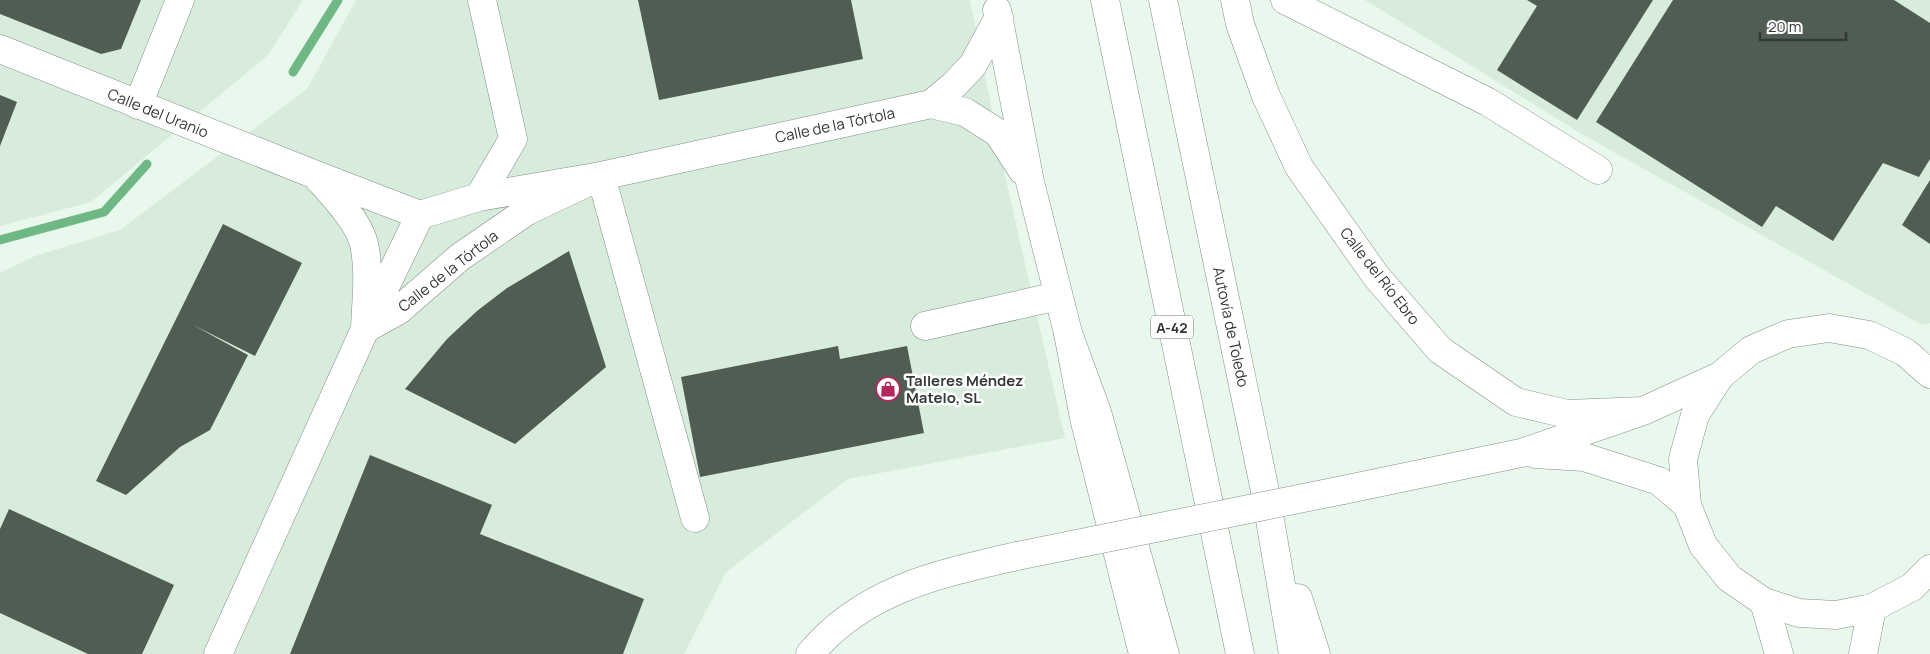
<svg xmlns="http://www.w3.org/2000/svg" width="1930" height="654" font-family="Manrope,sans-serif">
  <rect width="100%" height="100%" fill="#e8f8ec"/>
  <path fill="#d7ecdc" d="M0 0H303L268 55 91 202 0 226Z
    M356 0H970L1005 176 1065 438 848 479 726 572 684 654H0V273L35 256 120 230 307 89Z
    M1365 0H1930V323L1922 325 1580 133Z"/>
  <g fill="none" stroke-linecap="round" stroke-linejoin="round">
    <path stroke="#6fb785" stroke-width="9" d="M293 72 338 0
      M0 240 104 212 147 164"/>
  </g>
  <path fill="#505d53" d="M0 0H141L121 49 101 54 0 14Z
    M638 0H851L863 59 659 100Z
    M1527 0H1653L1577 120 1497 70 1537 6Z
    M1673 0H1894L1930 23V159L1919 177 1883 163 1833 241 1776 206 1762 227 1596 122Z
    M0 95 17 102 0 146Z
    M1930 180V244L1902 225Z
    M223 224 302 263 255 356 193 325 248 355 210 430 180 447 126 495 96 481Z
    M569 251 606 367 515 444 405 389 447 339 477 311 507 288Z
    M838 346 840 359 907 346 924 433 700 477 681 377Z
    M370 455 492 505 480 534 644 599 623 654H290Z
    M9 509 174 585 142 654H88L0 613V529Z"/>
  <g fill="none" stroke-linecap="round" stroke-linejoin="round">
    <g stroke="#829186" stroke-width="29">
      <path id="minor" d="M1235 0 1240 24 1266 96 1299 167 1376 276 1440 350 1516 402 1567 414 1643 411
        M1285 0 1488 102 1598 170
        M997 10 1030 182 1068 333 1084 418 1143 654
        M0 49 316 175 420 215 479 197 601 176 695 518
        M931 104 965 112 998 133 1022 170
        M138 105 180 0
        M318 178C333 195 359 222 364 244 370 271 366 302 365 329
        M479 197 513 139 482 0
        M370 318 420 215
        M925 326 1058 296
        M1720 376 1695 415 1683 459 1687 505 1703 545 1729 578 1764 602 1799 613 1836 615 1872 608 1912 587 1930 569
        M1535 454 1584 457 1659 481 1687 505
        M1343 490 1521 453 1643 411 1720 376 1751 350 1788 334 1829 328 1869 335 1905 352 1930 374
        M218 654 365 329 399 310 460 257 527 211 601 176 931 104 954 85 973 65 999 17
        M810 654C864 589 939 574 1017 556"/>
    </g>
    <g stroke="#829186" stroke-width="29">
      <path id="highway" d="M1105 0 1240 654
        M1163 0 1265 491 1293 654
        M1068 333 1097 412 1165 654
        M1298 598 1316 654
        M1764 602 1779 654
        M1863 654 1872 608"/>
    </g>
    <use href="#minor" stroke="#fff" stroke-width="28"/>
    <use href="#highway" stroke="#fff" stroke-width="28"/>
    <g stroke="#829186" stroke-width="29" stroke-linecap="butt">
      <path id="minor-bridge" d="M1017 556 1343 490"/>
    </g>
    <use href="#minor-bridge" stroke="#fff" stroke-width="28"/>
  </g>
  <defs>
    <g id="shop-ring" transform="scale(1.25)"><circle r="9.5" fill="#fff" stroke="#b4275f" stroke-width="1.5"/><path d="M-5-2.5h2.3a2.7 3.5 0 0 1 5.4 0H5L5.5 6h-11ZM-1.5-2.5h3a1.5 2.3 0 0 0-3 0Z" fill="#b4275f"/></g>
  </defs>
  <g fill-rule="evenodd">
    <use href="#shop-ring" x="888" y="389"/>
  </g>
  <g text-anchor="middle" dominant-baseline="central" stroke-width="5" stroke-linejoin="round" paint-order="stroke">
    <rect fill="#fff" stroke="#707471" stroke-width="1" x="1151" y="315.5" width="42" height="23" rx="4"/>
    <g font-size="14" font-weight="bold" fill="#333934">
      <text x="1172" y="327">A-42</text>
    </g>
    <g font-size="15" fill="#333934" stroke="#fff">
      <text transform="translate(158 113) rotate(22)">Calle del Uranio</text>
      <text transform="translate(835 125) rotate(-12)">Calle de la Tórtola</text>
      <text transform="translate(448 271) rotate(-38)">Calle de la Tórtola</text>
      <text transform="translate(1380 276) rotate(52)">Calle del Río Ebro</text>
      <text transform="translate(1231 327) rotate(78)">Autovía de Toledo</text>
    </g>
    <g font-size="15" font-weight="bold" fill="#333934" stroke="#fff" text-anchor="start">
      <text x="906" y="380">Talleres Méndez<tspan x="906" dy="17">Matelo, SL</tspan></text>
    </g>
  </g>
  <path d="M1760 32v8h86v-8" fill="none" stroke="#333934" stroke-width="2.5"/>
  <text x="1768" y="32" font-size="15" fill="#333934" stroke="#ffffff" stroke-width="4" paint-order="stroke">20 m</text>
</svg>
